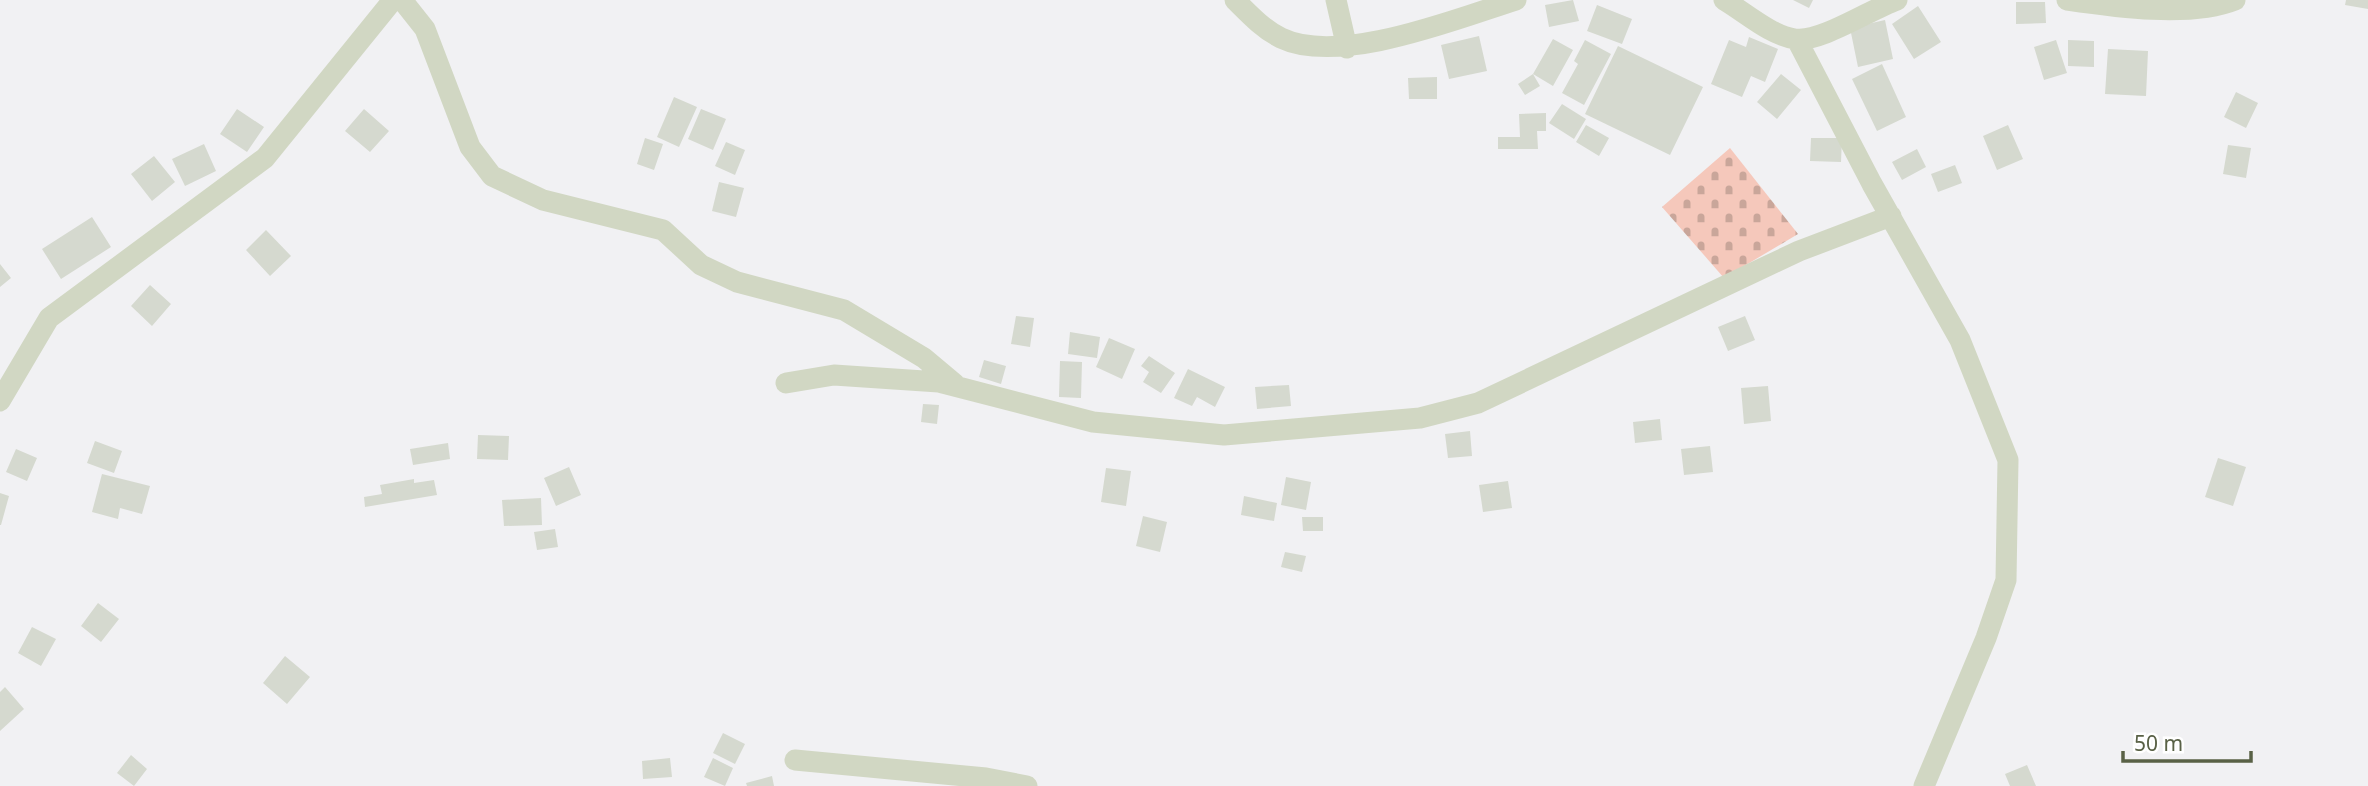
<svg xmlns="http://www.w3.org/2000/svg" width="2368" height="786" font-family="'Noto Sans',sans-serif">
  <defs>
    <pattern id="cemetery-stones" width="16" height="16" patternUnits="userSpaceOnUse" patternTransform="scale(1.75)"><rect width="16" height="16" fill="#f5c8bb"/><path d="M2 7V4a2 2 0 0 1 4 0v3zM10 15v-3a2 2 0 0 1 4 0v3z" fill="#c9a69a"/></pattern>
  </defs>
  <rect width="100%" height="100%" fill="#f1f1f3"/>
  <path fill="url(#cemetery-stones)" d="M1730 148 1798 234 1724 278 1662 207Z"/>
  <path fill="#d5d9cf" d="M1573 0 1579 21 1549 27 1545 5Z
    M1793 0H1813L1809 8Z
    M2346 0H2368V9L2345 5Z
    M2016 2H2045L2046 23 2016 24Z
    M1597 5 1632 19 1622 44 1587 31Z
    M1918 6 1941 42 1914 59 1892 24Z
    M1885 20 1893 59 1858 67 1850 28Z
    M1479 36 1487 71 1449 79 1441 45Z
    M1749 37 1778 49 1765 82 1751 76 1742 97 1711 84 1729 40 1746 47Z
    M1553 39 1573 50 1553 86 1533 74Z
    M1585 40 1611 54 1584 105 1562 93 1578 64 1574 61Z
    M2056 40 2067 73 2044 80 2034 47Z
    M2068 40 2094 41V67L2068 66Z
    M1618 46 1703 87 1670 155 1585 114Z
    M2108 49 2148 51 2146 96 2105 94Z
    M1882 64 1906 117 1877 131 1852 79Z
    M1533 74 1540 86 1525 95 1518 84Z
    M1781 74 1801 90 1777 119 1757 102Z
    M1437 77V99H1409L1408 78Z
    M2236 92 2258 103 2246 128 2224 117Z
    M674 97 697 107 679 147 657 137Z
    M1562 104 1586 119 1574 139 1549 123Z
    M237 109 264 127 247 152 220 134Z
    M364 109 389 131 370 152 345 131Z
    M701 109 726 119 713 150 688 139Z
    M1546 113V131H1537L1538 149H1498V137H1520L1519 114Z
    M1586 125 1609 138 1599 156 1576 142Z
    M2008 125 2023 159 1997 170 1983 136Z
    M645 138 663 144 654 170 637 164Z
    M1811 138H1842L1841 162 1810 161Z
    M726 142 745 150 735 175 715 166Z
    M204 144 216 171 185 186 172 159Z
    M2228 145 2251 148 2246 178 2223 174Z
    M1917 149 1926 167 1902 180 1892 162Z
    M154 156 175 182 152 201 131 174Z
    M1955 165 1962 183 1938 192 1931 174Z
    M719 182 744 188 736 217 712 211Z
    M92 217 111 247 61 279 42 249Z
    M266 230 291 256 270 276 246 250Z
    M0 264 11 278 0 287Z
    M150 285 171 304 152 326 131 306Z
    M1016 316 1034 318 1030 347 1011 344Z
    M1745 316 1755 340 1728 351 1718 327Z
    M1070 332 1100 337 1097 358 1068 354Z
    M1109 338 1135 349 1122 379 1096 367Z
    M1149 356 1175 373 1161 393 1143 382 1149 372 1141 366Z
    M984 360 1006 366 1001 384 979 377Z
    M1060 361 1082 362 1081 398 1059 397Z
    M1188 369 1225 387 1215 407 1197 397 1192 406 1174 398Z
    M1289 385 1291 406 1257 409 1255 387Z
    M1768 386 1771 421 1744 424 1741 388Z
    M923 404 939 405 937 424 921 422Z
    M1660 419 1662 440 1635 443 1633 422Z
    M1470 431 1472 456 1448 458 1445 434Z
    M478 435 509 436 508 460 477 459Z
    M95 441 122 451 114 473 87 463Z
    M448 443 450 459 413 465 410 449Z
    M1710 446 1713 472 1684 475 1681 449Z
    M16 449 37 458 27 481 6 472Z
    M2218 458 2246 467 2233 506 2205 497Z
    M569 467 581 495 556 506 544 478Z
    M1106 468 1131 471 1126 506 1101 502Z
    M102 474 150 486 142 514 120 508 118 519 92 512Z
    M1286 477 1311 482 1306 510 1281 505Z
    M414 479V483L434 480 437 495 365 507 364 497 382 494 380 485Z
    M1508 481 1512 508 1483 512 1479 485Z
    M0 493 9 496 1 525H0Z
    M1244 496 1277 503 1274 521 1241 515Z
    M541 498 542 525 504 526 502 500Z
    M1143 516 1167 522 1160 552 1136 546Z
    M1302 517H1323V531H1303Z
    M555 529 558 547 537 550 534 532Z
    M1285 552 1306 556 1302 572 1281 567Z
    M98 603 119 619 101 642 81 626Z
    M32 627 56 639 41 666 18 653Z
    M285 656 310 677 287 704 263 683Z
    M5 687 24 709 0 731V692Z
    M723 733 745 744 735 764 713 753Z
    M131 755 147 769 134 786 117 773Z
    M670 758 672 777 643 779 642 761Z
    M713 758 733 768 725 786 704 777Z
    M2027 765 2036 786H2010L2005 774Z
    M772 776 774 786H747L746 783Z"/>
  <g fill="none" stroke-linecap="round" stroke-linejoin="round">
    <path stroke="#d1d7c3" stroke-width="21" d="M402 0 425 29 470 147 492 176 543 200 663 230 701 265 737 282 844 310 924 358 955 384
      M1235 0C1249 14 1263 29 1281 38 1339 66 1456 19 1516 0
      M1336 0 1347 48
      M1724 0C1746 13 1770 35 1795 39 1820 43 1871 9 1897 0
      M2067 0C2115 7 2190 18 2235 0
      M1797 40 1872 184 1960 340 2008 460 2006 580 1986 638 1924 786
      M786 383 834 375 939 382 1093 422 1224 435 1420 418 1478 403 1799 251 1891 216
      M0 401 49 318 265 158 393 0
      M795 760 986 778 1027 786"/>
  </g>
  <path d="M2123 751v10h128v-10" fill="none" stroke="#596146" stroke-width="3.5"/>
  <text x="2134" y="751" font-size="21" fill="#596146" stroke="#ffffff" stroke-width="5" paint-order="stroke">50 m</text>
</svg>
